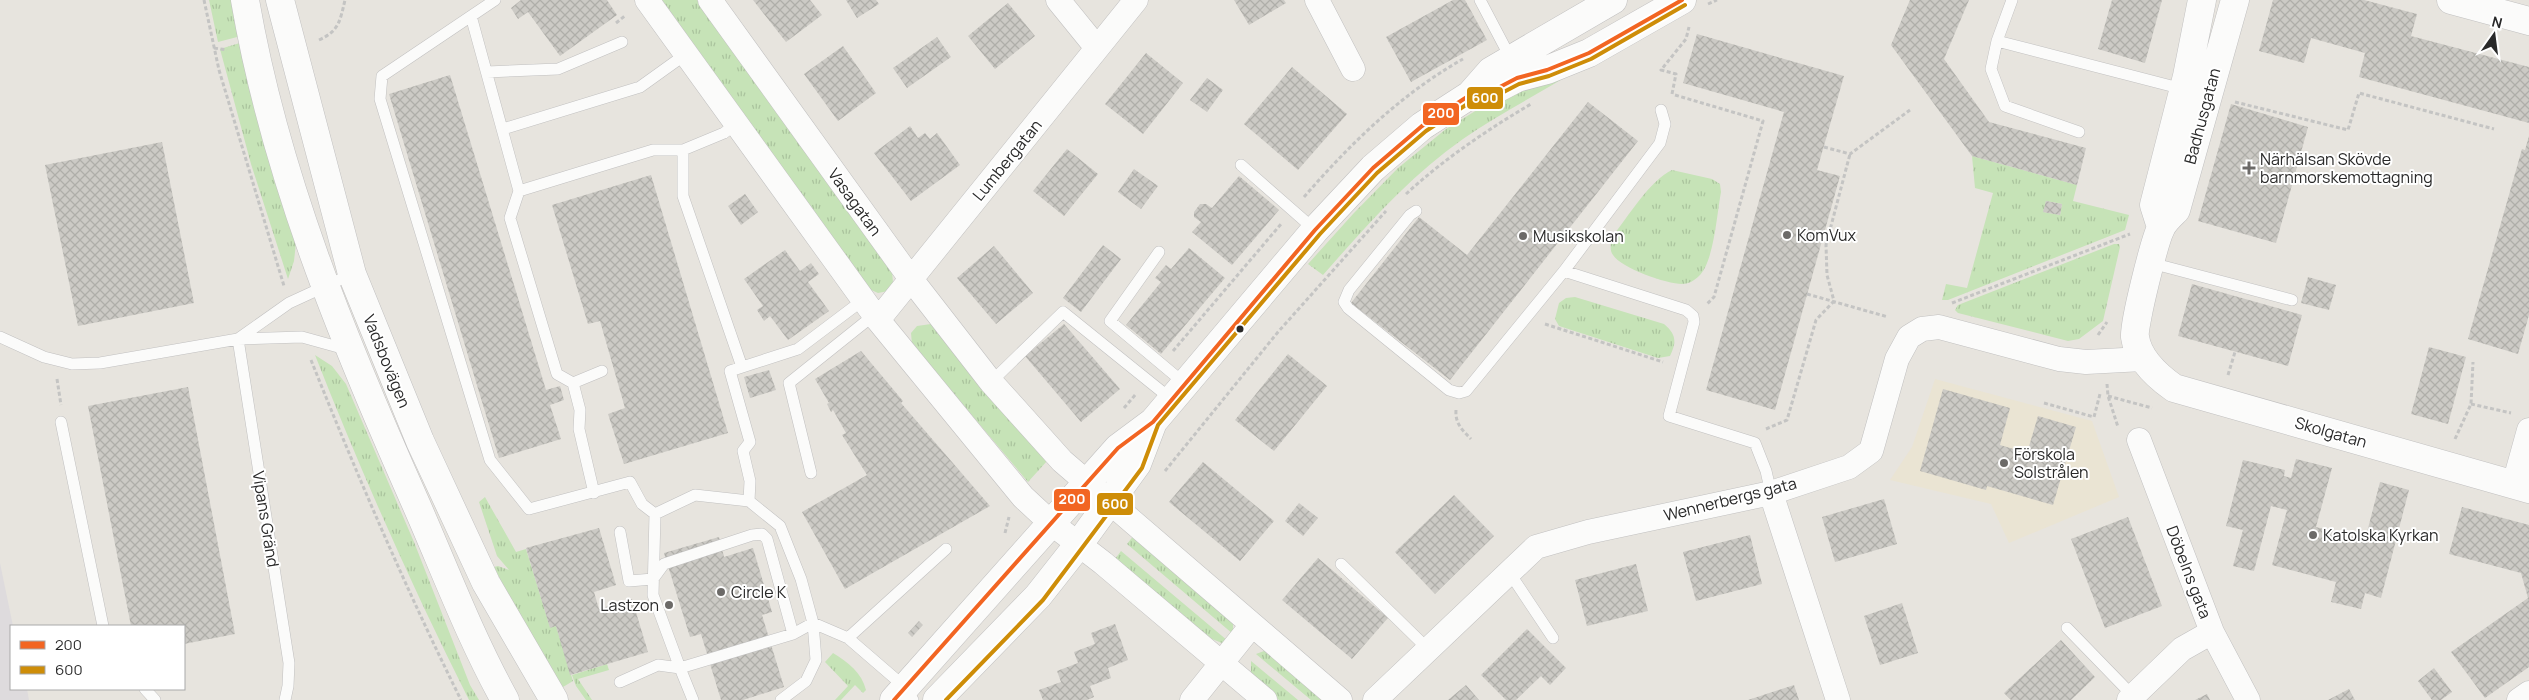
<svg xmlns="http://www.w3.org/2000/svg" width="2529" height="700" font-family="Manrope,sans-serif">
  <defs>
    <pattern id="grass-tufts" width="24" height="20" patternUnits="userSpaceOnUse" patternTransform="scale(1.25)"><rect width="24" height="20" fill="#c6e3b7"/><path d="M3 7l-1-3M5 7V3M7 7l1-3M15 17l-1-3M17 17v-4M19 17l1-3" fill="none" stroke="#aac39d"/></pattern>
    <pattern id="building-cross-hatch" width="8" height="8" patternUnits="userSpaceOnUse" patternTransform="scale(1.25)"><rect width="8" height="8" fill="#cccac5"/><path d="M0 0l8 8M0 8l8-8" fill="none" stroke="#afaea9"/></pattern>
  </defs>
  <rect width="100%" height="100%" fill="#e7e4de"/>
  <path fill="#dedbdd" d="M0 563 13 626H11V689H27L29 700H0Z"/>
  <path fill="#eae4d3" d="M1935 379 2092 421 2119 497 2009 543 1991 504 1890 480 1912 447Z"/>
  <path fill="url(#grass-tufts)" fill-rule="evenodd" d="M209 0H234L241 36 218 42Z
    M662 0H697L892 271 893 283 888 291 878 293 869 289Z
    M243 42 296 243 294 261 288 279 251 164 220 49Z
    M1567 76C1533 97 1496 116 1463 139 1409 177 1366 226 1323 275L1308 264 1353 214 1398 168 1446 129 1511 89Z
    M1972 156 2077 185 2073 201 2129 215 2125 230 1948 300H1942L1946 284 1967 288 1993 193 1975 188ZM2046 201 2062 204 2060 215 2044 212Z
    M1672 170 1712 179 1720 184 1721 192C1717 213 1714 262 1699 276 1694 281 1688 284 1682 284 1667 284 1621 268 1613 255 1609 250 1611 243 1612 237 1628 217 1650 180 1672 170Z
    M2114 244H2119L2120 247 2103 321 2079 339 2068 341 1958 313 1955 310 1958 305Z
    M1575 297 1664 324C1676 334 1677 342 1670 356L1658 358 1559 326 1555 319 1559 303 1566 298Z
    M931 324 1047 461 1028 482 912 344 911 333 917 326Z
    M315 355 332 366 346 384 414 542 470 685 479 700H469C412 587 361 472 315 355Z
    M485 497 516 552 526 549 550 627 556 626 573 681 563 687 527 633 494 567 498 566 509 570 497 556 479 502Z
    M1134 535 1228 617 1233 624V634L1127 544Z
    M1121 551 1228 641 1222 643 1212 639 1115 559Z
    M1264 651 1271 652 1328 700H1311L1256 654Z
    M833 653C848 662 862 673 866 690L863 693 855 685 841 700H835L848 686 825 662Z
    M1251 661 1298 700H1279L1251 674Z
    M607 664 609 670 578 679 592 700H586L576 686 572 675Z"/>
  <path fill="url(#building-cross-hatch)" d="M521 0H607L617 15 560 56 528 12 518 19 511 8Z
    M753 0H810L822 15 786 42Z
    M846 0H876L879 4 857 18Z
    M1234 0H1284L1286 3 1249 25Z
    M1453 0H1465L1487 40 1411 82 1386 37Z
    M1910 0H1969L1944 59 1989 122 2086 148 2077 185 1972 156 1891 45Z
    M2112 0H2162L2145 63 2098 49Z
    M2273 0H2364L2417 14 2411 36 2529 67V123L2359 77 2365 53 2311 38 2304 63 2259 51Z
    M1008 3 1035 36 995 69 968 36Z
    M1697 34 1844 76 1817 170 1840 176 1775 410 1706 390 1784 112 1683 83Z
    M937 37 951 57 907 88 893 68Z
    M843 46 876 93 838 121 804 74Z
    M1146 53 1183 83 1143 134 1105 104Z
    M1292 67 1347 114 1298 170 1244 124Z
    M450 75 546 390 560 386 564 400 550 405 561 439 499 458 389 94Z
    M1207 78 1223 90 1207 112 1190 100Z
    M1588 102 1638 141 1450 380 1351 303 1419 217 1467 255Z
    M2231 104 2308 127 2276 243 2198 221Z
    M910 126 918 138 925 133 930 139 937 133 960 165 911 201 874 153Z
    M2529 136V315L2518 354 2468 339 2522 149 2525 150Z
    M162 142 194 303 78 326 45 165Z
    M1067 149 1098 174 1064 216 1033 191Z
    M1134 169 1158 186 1141 209 1118 192Z
    M651 175 728 433 624 464 608 414 625 408 600 321 588 324 552 205Z
    M1239 176 1279 210 1232 265 1192 232 1201 222 1194 217V212L1200 204H1206L1212 208Z
    M745 194 758 212 741 225 728 206Z
    M2046 201 2062 204 2060 215 2043 212Z
    M1103 245 1121 259 1081 312 1063 298Z
    M994 246 1033 293 996 324 957 278Z
    M1189 248 1225 278 1161 354 1126 325 1161 282 1155 278 1166 265 1171 269Z
    M785 250 800 271 811 263 819 274 808 282 829 311 788 340 770 316 764 321 757 310 763 306 744 279Z
    M2308 277 2336 285 2329 310 2301 303Z
    M2192 284 2302 315 2288 366 2178 336Z
    M1064 324 1120 389 1081 422 1025 356Z
    M2429 347 2466 357 2448 424 2411 414Z
    M861 351 903 401 901 403 990 506 845 589 802 512 867 475 842 435 846 433 833 410 831 412 827 404 829 403 815 379Z
    M1288 354 1327 386 1274 451 1235 420Z
    M769 370 776 390 750 398 744 377Z
    M188 387 235 634 184 644V626H131L88 406Z
    M1943 389 2010 408 2000 445 2027 453 2038 416 2076 427 2053 505 1987 486 1986 490 1920 471Z
    M2296 459 2332 468 2316 527 2365 540 2380 482 2409 490 2381 598 2365 593 2361 609 2331 602 2336 582 2272 565 2287 510 2271 506 2254 571 2233 566 2243 530 2226 526 2243 460 2285 470 2284 476 2291 478Z
    M1203 462 1274 521 1240 561 1169 502Z
    M1454 495 1494 536 1435 594 1395 552Z
    M1884 499 1897 544 1835 562 1822 517Z
    M1299 503 1318 518 1303 536 1285 521Z
    M2462 507 2529 525V667L2485 698 2451 652 2528 598 2521 573 2449 554Z
    M2128 517 2162 606 2105 628 2071 539Z
    M599 528 616 585 594 592 599 609 632 599 648 652 570 675 556 626 550 628 526 548Z
    M1750 535 1762 584 1696 601 1683 552Z
    M719 537 724 557 753 548 772 612 762 615 784 687 743 700H721L701 634 690 637 664 553Z
    M1318 558 1388 618 1352 659 1282 600Z
    M1636 564 1648 611 1587 626 1575 580Z
    M1902 603 1918 653 1880 665 1864 616Z
    M919 621 923 625 912 637 908 633Z
    M1115 624 1128 660 1108 668 1111 678 1090 686 1094 697 1087 700H1043L1039 690 1061 682 1057 671 1078 663 1074 652 1095 644 1091 633Z
    M1527 629 1566 668 1550 685 1541 676 1516 700H1506L1481 675Z
    M2061 640 2095 677 2071 700H2011L2004 693Z
    M2434 668 2452 692 2441 700H2432L2418 681Z
    M1466 685 1479 700H1448Z
    M1794 685 1799 700H1748Z
    M2349 689 2355 700H2328Z
    M2207 694 2210 700H2195Z"/>
  <g fill="none" stroke-linecap="round" stroke-linejoin="round">
    <g stroke="#c1c0c0" stroke-width="12">
      <path id="lane" d="M495 0 382 76 380 99 490 460 529 509 630 482 642 504 655 514
        M1480 0 1511 59
        M2012 0 1997 41 1991 69 2005 106 2079 132
        M471 16 519 191 510 218 557 374 573 383 580 410 579 429 594 493
        M1997 41 2183 89
        M487 72 558 69 622 42
        M503 129 640 87 686 54
        M683 150V196L742 367
        M1241 165 1315 230
        M519 191 653 150H683L724 133 736 124
        M1416 211 1410 215 1349 290 1344 302 1348 308 1449 390 1459 393 1466 391 1564 271 1660 143 1665 124 1661 110
        M1159 252 1110 321 1184 383
        M2151 263 2292 300
        M1564 271 1686 310 1693 316 1694 322 1669 416 1755 443 1766 471 1771 493
        M0 337 44 357 72 364 100 363 238 339 302 337 349 350
        M238 339 289 663 288 686 285 700
        M238 339 289 303 352 274
        M991 382 1063 312 1171 399
        M573 383 602 371
        M61 422 103 626
        M811 473 789 383 874 315
        M749 501 750 481 743 451 750 442 730 371 798 349 863 300
        M620 532 629 581 653 579 664 564 752 535 762 534 767 539 793 634
        M1341 564 1428 649
        M1509 572 1553 638
        M2067 628 2133 696
        M848 638 946 549
        M620 682 658 665 680 668 693 700
        M145 689 155 700
        M781 700 806 681 816 660 813 623 801 579 780 526 749 501 695 495 655 514 653 595 680 668 793 634 813 623 848 638 906 688 913 700"/>
    </g>
    <g stroke="#c1c0c0" stroke-width="25">
      <path id="street" d="M647 0 878 320 1023 497 1051 523 1103 563 1265 700
        M710 0 911 279 991 382 1062 461 1340 700
        M1058 0 1097 48
        M1317 0 1353 69
        M878 320 1136 0
        M2139 440 2212 632 2248 700
        M2514 484 2529 430
        M1771 493 1838 700
        M1192 700 1252 625
        M1375 700 1536 547 1588 532 1771 493 1849 467 1871 451 1897 359 1909 337 1922 329 1939 327 2059 359 2086 362 2143 359
        M2129 700 2182 649 2212 632
        M2519 700 2529 693"/>
    </g>
    <g stroke="#c1c0c0" stroke-width="29">
      <path id="secondary" d="M245 0C275 175 344 342 416 504 445 570 470 637 505 700
        M280 0 352 274 420 441 486 583 554 700
        M2235 0 2176 210C2171 215 2164 221 2161 228 2155 239 2133 326 2135 337 2138 359 2157 376 2174 388L2529 489
        M2451 0 2529 21
        M1486 91 1496 89 1517 78 1547 70 1589 53 1682 0
        M2161 227 2154 205 2187 76 2202 0
        M894 700 1118 448 1153 422 1315 230 1373 168 1422 126 1470 95 1491 71 1613 0
        M937 700 1038 596 1079 544 1137 464 1153 422"/>
    </g>
    <path stroke="#c4c4c3" stroke-width="3" stroke-dasharray="4 2.5" stroke-linecap="butt" d="M204 0 219 70 284 286
      M1708 4 1717 0
      M616 23 626 15
      M319 40C339 31 340 21 345 0
      M214 48 227 50
      M1672 94 1676 74 1661 70 1686 39 1689 27
      M1675 95 1763 121 1714 297 1706 305
      M2235 102 2348 130 2359 93 2494 129
      M1824 147 1850 154 1910 110
      M1406 194C1444 159 1487 130 1531 104
      M1304 197C1351 143 1401 94 1463 59
      M1807 294 1888 317
      M1952 303 2130 234
      M1545 324 1663 362
      M2098 335 2107 322
      M1173 351 1281 224
      M311 360C357 475 406 589 461 700
      M2228 375 2235 352
      M57 379 61 405
      M2107 384 2108 396 2118 427
      M2108 396 2152 408
      M2044 403 2094 417 2100 394
      M2471 404 2511 413
      M1124 408 1136 394
      M1456 410C1455 423 1462 430 1471 439
      M1766 429 1787 420 1816 320 1834 301 1827 275 1826 245 1850 154
      M2455 439 2471 404 2473 362
      M1165 471 1278 332 1386 211
      M1005 533 1009 517"/>
    <use href="#lane" stroke="#fbfbfa" stroke-width="11"/>
    <use href="#street" stroke="#fbfbfa" stroke-width="24"/>
    <use href="#secondary" stroke="#fbfbfa" stroke-width="28"/>
    <g stroke="#fff" stroke-width="8">
      <path id="bus-1" d="M894 700 1118 448 1153 422 1315 230 1373 168 1422 126 1470 95 1496 89 1517 78 1547 70 1589 53 1682 0"/>
    </g>
    <g stroke="#fff" stroke-width="8">
      <path id="bus-2" d="M946 700 1043 600 1142 468 1158 425 1320 234 1377 173 1426 131 1472 101 1498 95 1519 84 1549 76 1591 59 1685 5"/>
    </g>
    <use href="#bus-1" stroke="#f26522" stroke-width="4"/>
    <use href="#bus-2" stroke="#ce8d08" stroke-width="4"/>
  </g>
  <g fill="#6c6a68" stroke="#fff" stroke-width="2">
    <path d="M2246.5 160.5h5v5h5v5h-5v5h-5v-5h-5v-5h5z"/>
    <circle cx="1787" cy="235" r="5"/>
    <circle cx="1523" cy="236" r="5"/>
    <circle cx="2004" cy="463" r="5"/>
    <circle cx="2313" cy="535" r="5"/>
    <circle cx="721" cy="592" r="5"/>
    <circle cx="669" cy="605" r="5"/>
  </g>
  <circle fill="#292929" stroke="#fff" stroke-width="2" cx="1240" cy="329" r="4.5"/>
  <g text-anchor="middle" dominant-baseline="central" stroke-width="4" stroke-linejoin="round" paint-order="stroke">
    <g font-size="16" fill="#292929" stroke="#fff">
      <text transform="translate(2202 116) rotate(-75)">Badhusgatan</text>
      <text transform="translate(1007 160) rotate(-51)">Lumbergatan</text>
      <text transform="translate(855 202) rotate(54)">Vasagatan</text>
      <text transform="translate(387 361) rotate(68)">Vadsbovägen</text>
      <text transform="translate(2331 432) rotate(16)">Skolgatan</text>
      <text transform="translate(1730 499) rotate(-14)">Wennerbergs gata</text>
      <text transform="translate(266 519) rotate(81)">Vipans Gränd</text>
      <text transform="translate(2189 572) rotate(69)">Döbelns gata</text>
    </g>
    <g font-size="16" fill="#292929" stroke="#fff" text-anchor="start">
      <text x="2260" y="159">Närhälsan Skövde<tspan x="2260" dy="18">barnmorskemottagning</tspan></text>
      <text x="1797" y="235">KomVux</text>
      <text x="1533" y="236">Musikskolan</text>
      <text x="2014" y="454">Förskola<tspan x="2014" dy="18">Solstrålen</tspan></text>
      <text x="2323" y="535">Katolska Kyrkan</text>
      <text x="731" y="592">Circle K</text>
      <text x="659" y="605" text-anchor="end">Lastzon</text>
    </g>
  </g>
  <g stroke="#fff" stroke-width="2">
    <rect x="1466" y="86" width="38" height="24" rx="5" fill="#ce8d08"/>
    <rect x="1422" y="102" width="38" height="24" rx="5" fill="#f26522"/>
    <rect x="1053" y="488" width="38" height="24" rx="5" fill="#f26522"/>
    <rect x="1096" y="492" width="38" height="24" rx="5" fill="#ce8d08"/>
  </g>
  <g font-size="14" text-anchor="middle" font-weight="bold" fill="#fff">
    <text x="1485" y="103">600</text>
    <text x="1441" y="118">200</text>
    <text x="1072" y="504">200</text>
    <text x="1115" y="509">600</text>
  </g>
  <rect x="10" y="625" width="175" height="65" fill="#ffffff" stroke="#a9a9a9"/>
  <rect x="20" y="641" width="25" height="8" fill="#f26522" stroke="#a9a9a9"/>
  <text x="55" y="650" font-size="15" fill="#292929">200</text>
  <rect x="20" y="666" width="25" height="8" fill="#ce8d08" stroke="#a9a9a9"/>
  <text x="55" y="675" font-size="15" fill="#292929">600</text>
  <g transform="translate(2494 35) rotate(14)" stroke="#ffffff" stroke-width="4" paint-order="stroke">
  <path d="M0-4L9 19L0 12L-9 19Z" fill="#292929"/>
  <text y="-8" font-size="14" font-weight="bold" text-anchor="middle" fill="#292929">N</text>
  </g>
</svg>
